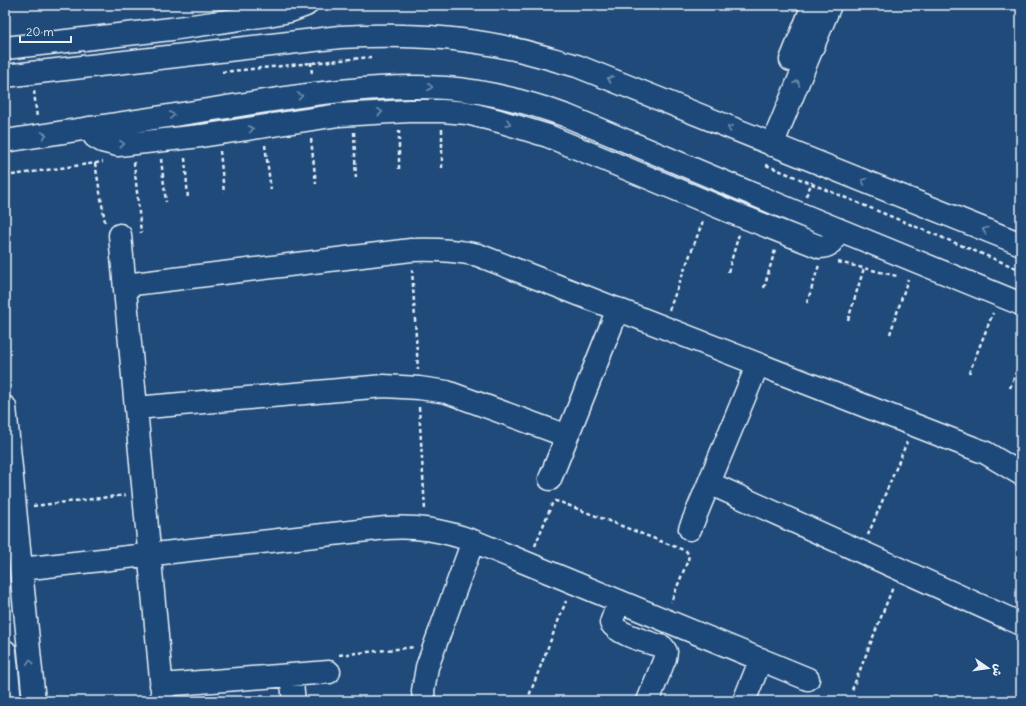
<svg xmlns="http://www.w3.org/2000/svg" width="1026" height="706" font-family="Delius,'Playpen Sans Arabic',sans-serif">
  <rect width="100%" height="100%" fill="#1f4a7a"/>
  <filter id="ink" filterUnits="userSpaceOnUse"><feTurbulence type="fractalNoise" baseFrequency=".025" numOctaves="2"/><feDisplacementMap in="SourceGraphic" scale="8" xChannelSelector="R" yChannelSelector="G"/><feConvolveMatrix kernelMatrix="1 2 1 2 8 2 1 2 1" color-interpolation-filters="sRGB"/></filter>
  <g filter="url(#ink)">
    <g fill="none" stroke-linecap="round" stroke-linejoin="round">
      <g stroke="#e8f1f8" stroke-width="25">
        <path id="minor" d="M5 48 171 29 268 15 290 11 306 5
          M791 60 813 5
          M5 76 340 37C394 34 447 35 500 46 526 51 551 59 577 66L1021 244
          M89 128 95 137 102 141 118 145 201 136 339 115 409 111H442L467 113 499 121 548 136 731 212 820 247C832 247 834 238 838 229
          M5 141C75 130 145 120 214 109 291 97 368 83 446 88 488 91 528 102 567 116L798 213 1021 304
          M772 145 830 5
          M120 235 163 701
          M125 285 411 250C435 249 455 250 478 255L986 453 1021 474
          M5 407 34 701
          M136 408 384 386 419 388 447 392 567 436
          M550 479 618 309
          M709 483 1021 624
          M690 529 758 364
          M21 569 386 528C418 526 442 530 473 541L808 679
          M619 601 611 623C618 635 649 642 663 647L666 652 665 658 648 701
          M5 651 10 701
          M291 675 294 701
          M161 685 329 672
          M424 701 423 691 427 667 473 541
          M744 701 761 659"/>
      </g>
      <path stroke="#e8f1f8" stroke-width="2.5" stroke-dasharray="4 3" stroke-linecap="butt" d="M311 62 312 75
        M222 72 371 57
        M34 91 37 118
        M442 129V169
        M399 130V172
        M354 132 356 180
        M311 139 316 184
        M265 145 271 190
        M220 151 224 193
        M185 158 188 199
        M161 159 166 202
        M134 162 141 233
        M95 163 105 222
        M766 165 1021 270
        M5 176 103 162
        M806 196 812 182
        M838 262 897 276
        M412 269 418 370
        M728 272 739 234
        M764 288 775 250
        M807 303 819 265
        M669 310 703 221
        M848 320 864 268
        M890 334 908 279
        M969 373 993 313
        M1010 388 1021 360
        M419 407 425 510
        M33 506 126 495
        M868 535 907 442
        M535 546 552 504 555 501 560 502 686 551 689 555 688 560 671 602
        M339 655 415 647
        M852 690 893 587
        M443 698 450 701
        M527 701 566 601"/>
      <use href="#minor" stroke="#1f4a7a" stroke-width="22"/>
    </g>
    <defs><path id="oneway-chevron" d="M-2-3.5L2.5 0L-2 3.5" fill="none" stroke-width="1.6" stroke-linecap="round" stroke-linejoin="round"/></defs>
    <g stroke="#6f8dac">
      <use href="#oneway-chevron" transform="translate(610 79) rotate(-158)"/>
      <use href="#oneway-chevron" transform="translate(797 83) rotate(-67)"/>
      <use href="#oneway-chevron" transform="translate(430 87) rotate(2)"/>
      <use href="#oneway-chevron" transform="translate(300 96) rotate(-9)"/>
      <use href="#oneway-chevron" transform="translate(380 112) rotate(-4)"/>
      <use href="#oneway-chevron" transform="translate(172 115) rotate(-9)"/>
      <use href="#oneway-chevron" transform="translate(508 123) rotate(16)"/>
      <use href="#oneway-chevron" transform="translate(730 128) rotate(-158)"/>
      <use href="#oneway-chevron" transform="translate(251 129) rotate(-9)"/>
      <use href="#oneway-chevron" transform="translate(44 135) rotate(-9)"/>
      <use href="#oneway-chevron" transform="translate(122 144) rotate(-2)"/>
      <use href="#oneway-chevron" transform="translate(864 181) rotate(-158)"/>
      <use href="#oneway-chevron" transform="translate(985 230) rotate(-158)"/>
      <use href="#oneway-chevron" transform="translate(30 662) rotate(-96)"/>
    </g>
  </g>
  <rect width="1026" height="706" fill="none" stroke="#1f4a7a" stroke-width="20"/>
  <rect x="10" y="10" width="1006" height="686" fill="none" stroke="#e8f1f8" stroke-width="1.5" filter="url(#ink)"/>
  <g transform="translate(988 668) rotate(103)" stroke="#1f4a7a" stroke-width="3" paint-order="stroke">
  <path d="M0-3L7 15L0 10L-7 15Z" fill="#e8f1f8"/>
  <text y="-6" font-size="11" font-weight="bold" text-anchor="middle" fill="#e8f1f8">ش</text>
  </g>
  <path d="M20 36v6h51v-6" fill="none" stroke="#e8f1f8" stroke-width="2"/>
  <text x="26" y="36" font-size="12" fill="#e8f1f8" stroke="#1f4a7a" stroke-width="3" paint-order="stroke">20 m</text>
</svg>
